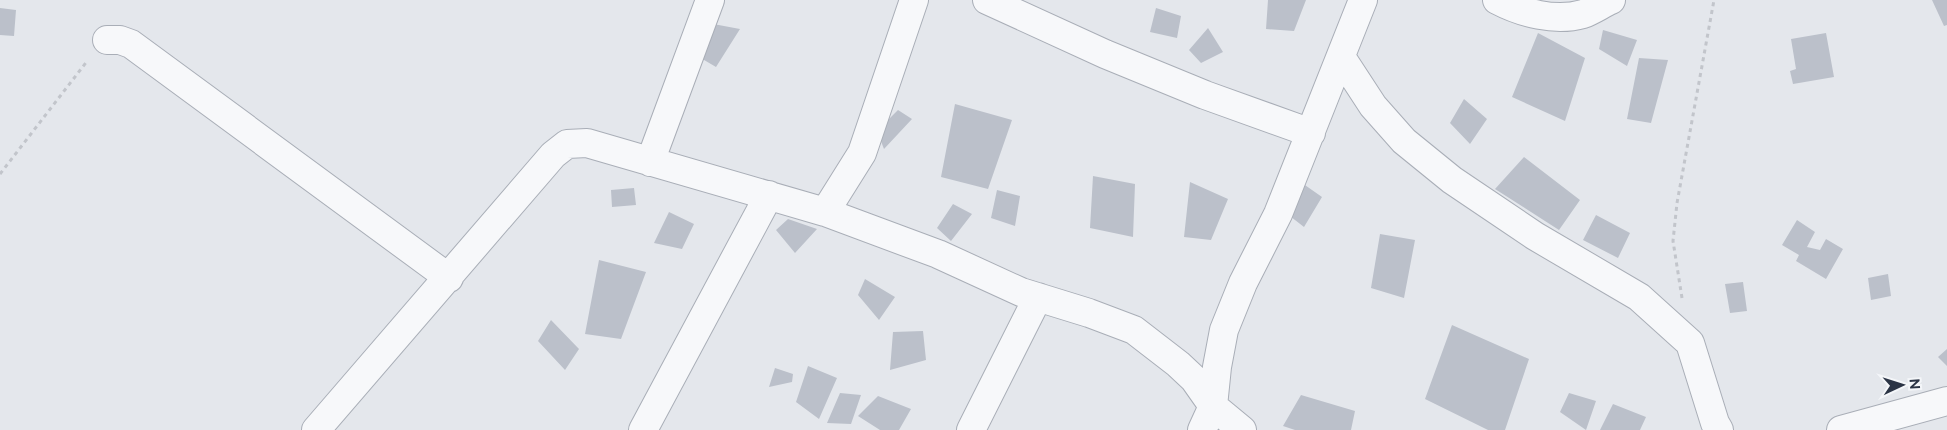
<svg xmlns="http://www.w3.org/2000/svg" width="1947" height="430" font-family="Raleway,sans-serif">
  <rect width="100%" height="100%" fill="#e4e7ec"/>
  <path fill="#bbc0ca" d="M1268 0H1306L1294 31 1266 29Z
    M1932 0H1947V25L1944 26Z
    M0 8 16 10 14 36 0 35Z
    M1156 8 1181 16 1177 38 1150 32Z
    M708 23 740 29 716 67 699 57Z
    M1208 28 1223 52 1201 63 1189 50Z
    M1603 30 1637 40 1627 66 1599 49Z
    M1538 33 1585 58 1565 121 1512 97Z
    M1826 33 1834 77 1793 84 1790 71 1796 69 1791 39Z
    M1639 58 1668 60 1651 123 1627 119Z
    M1464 99 1487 119 1470 144 1450 123Z
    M955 104 1012 120 988 189 941 177Z
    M898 110 912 119 884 149 877 131Z
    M1524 157 1580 200 1559 230 1495 189Z
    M1093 176 1135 184 1133 237 1090 228Z
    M1190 182 1228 199 1211 240 1184 237Z
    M1302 183 1322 197 1304 227 1286 213Z
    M634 188 636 205 612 207 611 190Z
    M997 190 1020 196 1015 226 991 218Z
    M953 204 972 214 951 241 937 228Z
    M669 212 694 224 682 249 654 243Z
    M1596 215 1630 233 1618 258 1583 240Z
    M788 219 817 229 795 253 776 230Z
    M1797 220 1815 232 1807 247 1820 250 1826 239 1843 249 1826 279 1796 261 1799 255 1782 245Z
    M1380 234 1415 240 1404 298 1371 288Z
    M599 260 646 272 621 339 585 334Z
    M1888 274 1891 296 1871 300 1868 278Z
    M865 279 895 297 879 320 858 295Z
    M1743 282 1747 311 1730 313 1725 284Z
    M551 320 579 349 565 370 538 341Z
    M1452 325 1529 359 1505 430H1488L1425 399Z
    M923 331 926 360 890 370 893 332Z
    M1947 349V366L1938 357Z
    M808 366 837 378 819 419 796 402Z
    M775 368 793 374 792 382 769 387Z
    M840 393 861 395 851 424 827 423Z
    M1569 393 1596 401 1586 430 1560 412Z
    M1301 395 1355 411 1351 430H1295L1283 426Z
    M878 396 911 409 899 430H880L858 416Z
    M1613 404 1646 417 1640 430H1600Z"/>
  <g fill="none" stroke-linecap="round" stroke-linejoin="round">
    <g stroke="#a9aeb7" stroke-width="30">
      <path id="minor" d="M987 0 1105 54 1205 95 1311 133
        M1497 0C1522 13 1555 22 1583 14 1592 11 1602 4 1611 0
        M107 40H120L131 44 449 278
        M1341 57 1373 106 1404 141 1452 180 1535 236 1639 297 1690 343 1715 423 1719 430
        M650 162 710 0
        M825 212 862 153 914 0
        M316 430 553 155 567 144 587 143 825 212 938 254 1021 292 1089 313 1134 330 1178 364 1194 379 1213 406 1242 430
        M643 430 769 195
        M971 430 1038 297
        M1202 430 1213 406 1217 367 1224 330 1243 283 1278 214 1363 0
        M1841 430 1947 401"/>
    </g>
    <path stroke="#c2c5cb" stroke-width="3" stroke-dasharray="4 4" stroke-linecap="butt" d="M0 174 88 60
      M1682 298 1673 241 1677 203 1714 0"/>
    <use href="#minor" stroke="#f7f8fa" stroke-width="28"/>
  </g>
  <g transform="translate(1902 385) rotate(86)" stroke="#f4f6f9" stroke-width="4" paint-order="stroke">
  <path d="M0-4L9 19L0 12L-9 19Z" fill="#2b3445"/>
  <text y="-8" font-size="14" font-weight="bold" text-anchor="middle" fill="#2b3445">N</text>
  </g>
</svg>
